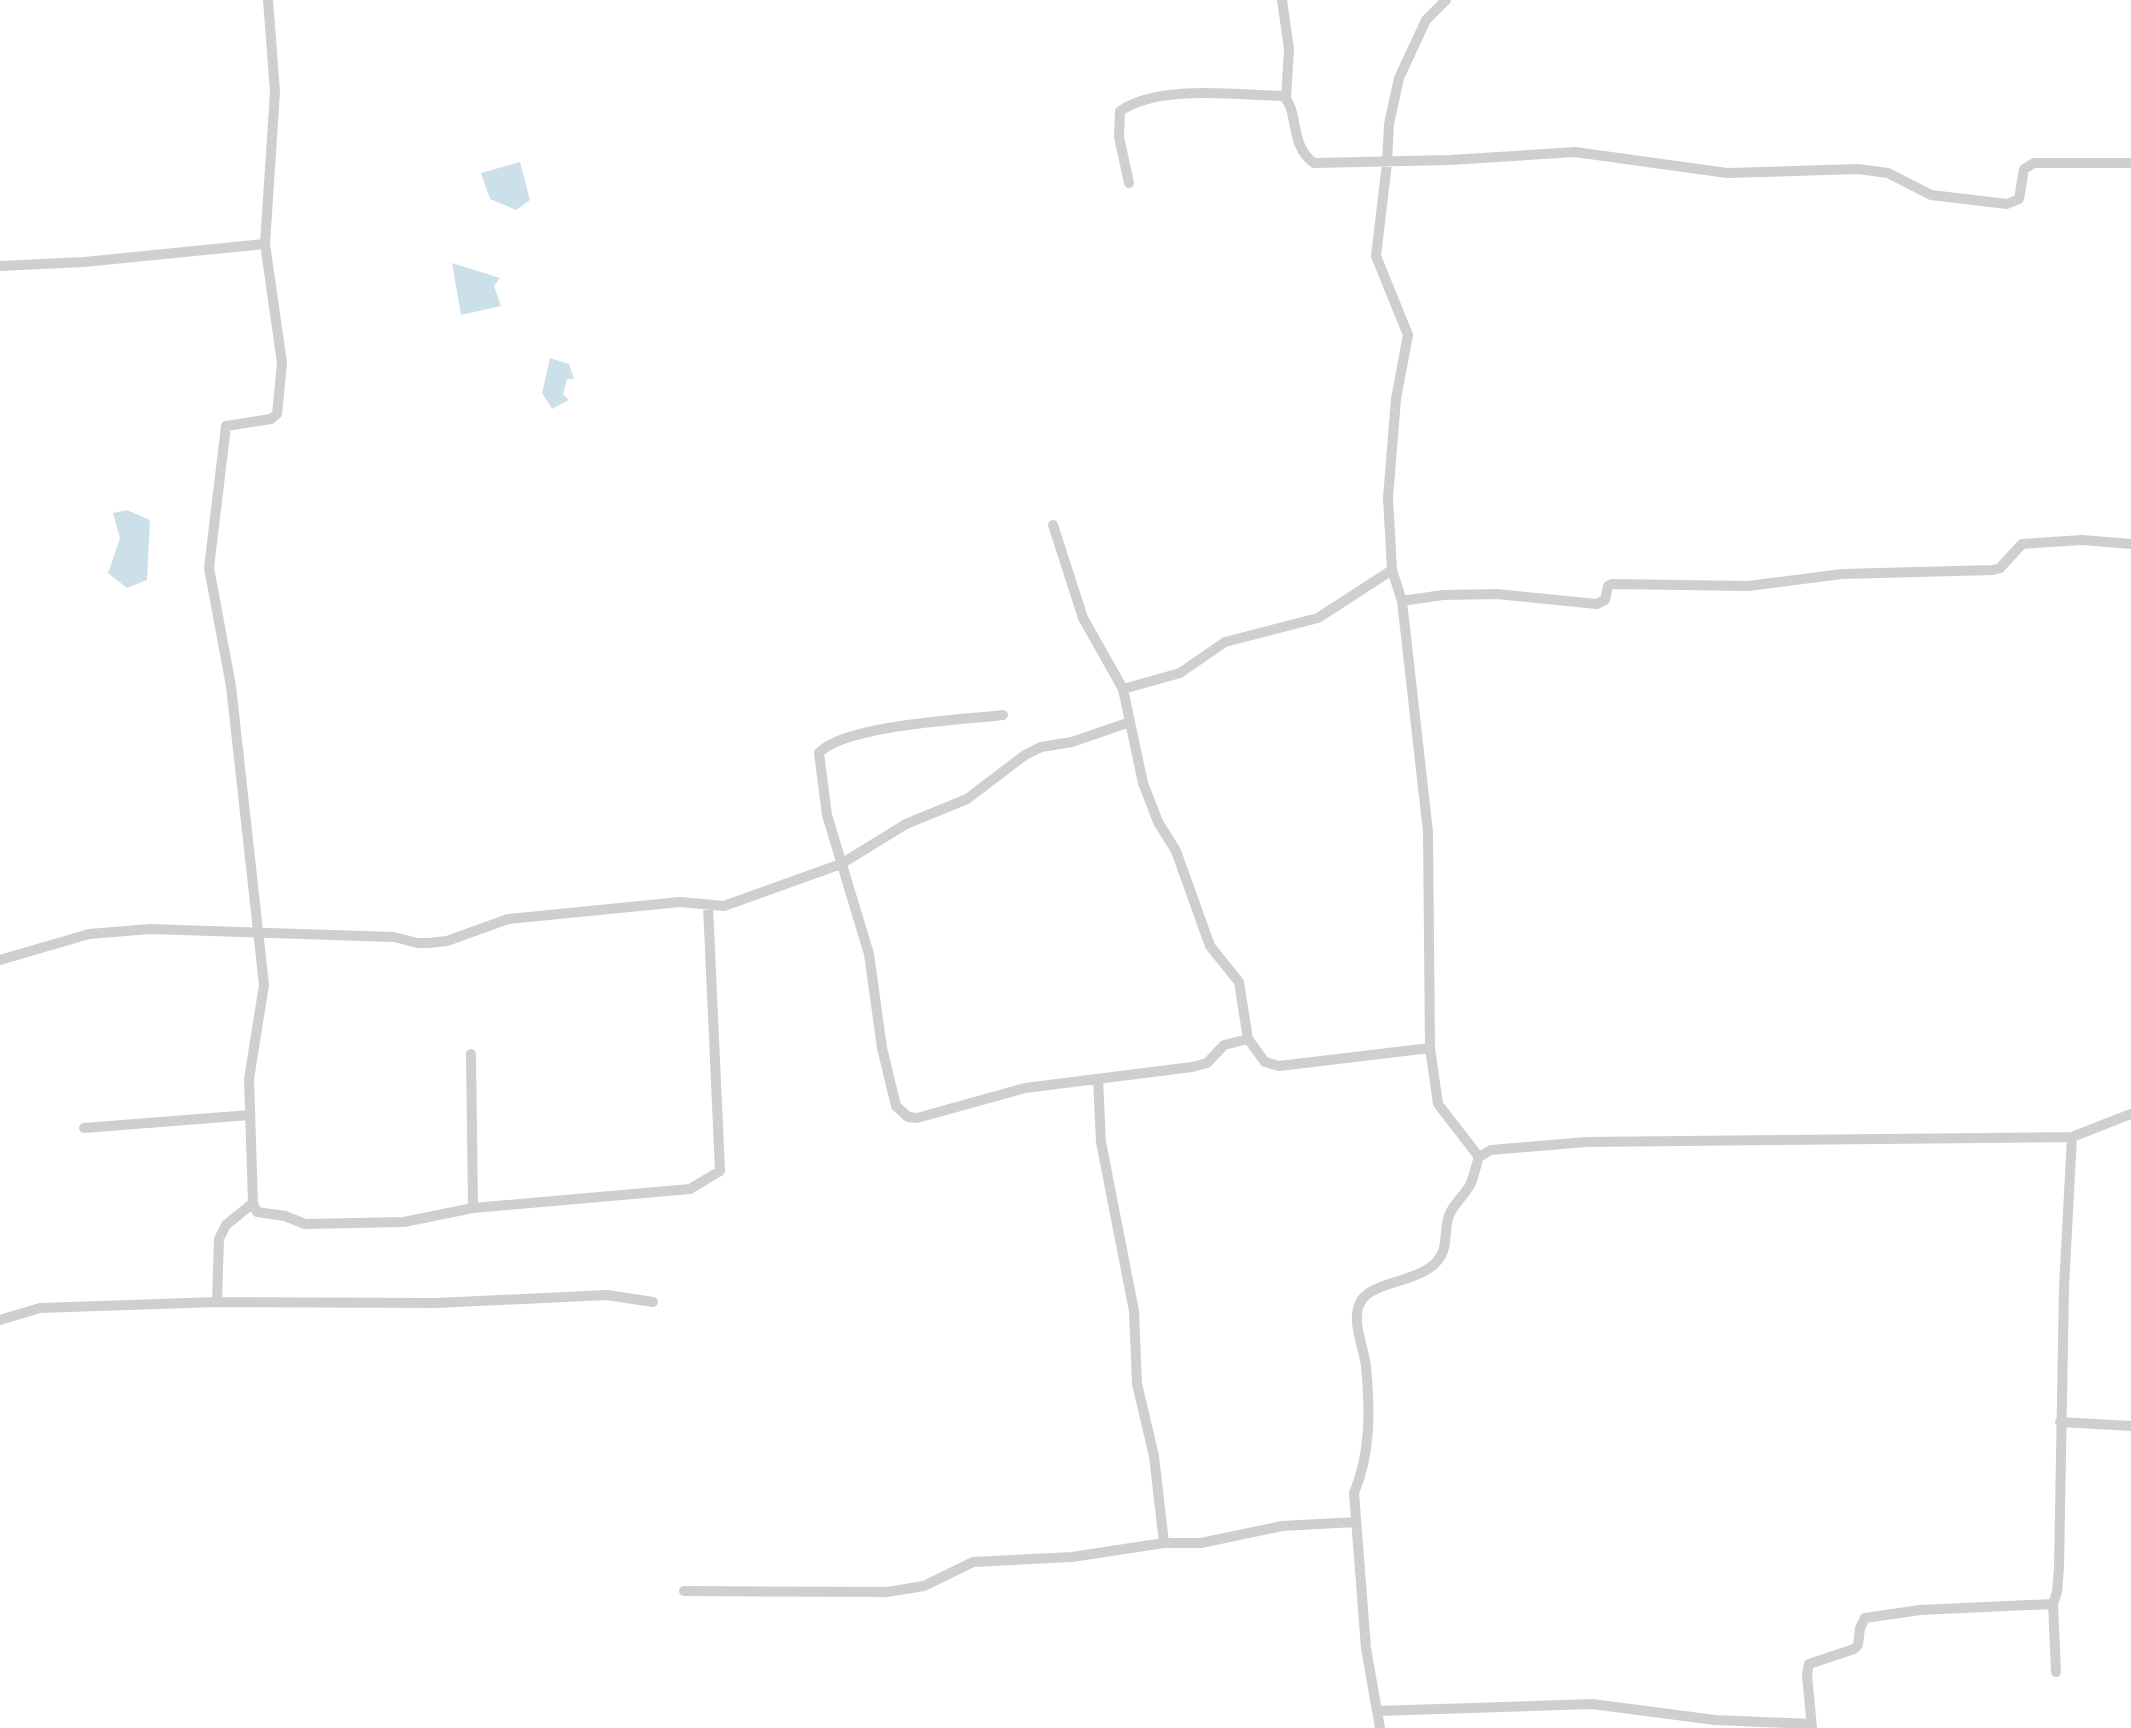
<svg xmlns="http://www.w3.org/2000/svg" width="2131" height="1728" font-family="'Archivo Narrow',sans-serif">
  <rect width="100%" height="100%" fill="#fff"/>
  <path fill="#cce0ea" d="M520 162 530 200 516 210 490 199 481 173Z
    M452 263 500 278 494 286 501 306 461 315Z
    M550 358 569 364 574 379H567L563 394 569 400 552 409 542 393Z
    M127 510 150 520 147 580 127 588 108 573 120 538 113 513Z"/>
  <g fill="none" stroke-linecap="round" stroke-linejoin="round">
    <path stroke="#cfcfcf" stroke-width="10" d="M268 0 275 92 265 244 282 363 277 414 271 419 226 426 209 568 231 686 264 985 249 1079 253 1203 257 1212 285 1216 305 1224 404 1222 473 1208 690 1189 720 1171 708 906
      M1282 0 1289 49 1286 98
      M1129 183 1119 137 1120 111C1159 84 1237 95 1283 96 1300 111 1288 144 1314 163L1450 160 1575 152 1727 173 1858 169 1888 173 1931 195 2007 204 2019 199 2024 169 2034 163H2131
      M0 266 84 262 265 244
      M1053 525 1083 618 1123 689 1143 783 1158 822 1176 851 1210 946 1239 982 1248 1039 1265 1062 1279 1066 1430 1048
      M1402 601 1443 595 1497 594 1597 604 1605 600 1608 586 1612 584 1748 586 1842 574 1993 570 2000 568 2022 544 2082 540 2131 544
      M1123 689 1180 673 1225 642 1318 618 1392 570
      M1003 715C961 720 845 725 819 753L827 815 869 954 882 1048 896 1106 908 1117 917 1118 1025 1088 1192 1067 1207 1063 1224 1045 1248 1039
      M0 960 89 934 150 929 394 937 417 943H429L447 941 508 919 680 902 724 906 841 864 906 824 967 799 1025 755 1041 747 1072 742 1130 722
      M471 1054 473 1208
      M1098 1079 1101 1142 1134 1311 1137 1384 1154 1456 1164 1543
      M84 1128 250 1115
      M1479 1157 1491 1150 1586 1142 2072 1137 2131 1114
      M217 1302 219 1239 226 1225 253 1203
      M0 1320 40 1308 217 1302 436 1303 607 1295 653 1302
      M2060 1422 2131 1426
      M684 1591 887 1592 924 1586 973 1562 1072 1557 1164 1543H1201L1282 1526 1356 1522
      M2056 1672 2053 1604 2057 1592 2059 1568 2064 1287 2072 1137
      M1377 1711 1592 1704 1715 1720 1811 1724
      M1380 1728 1366 1648 1354 1493C1371 1453 1370 1409 1366 1366 1364 1348 1351 1321 1360 1303 1369 1281 1421 1283 1438 1260 1448 1248 1444 1233 1448 1219 1451 1205 1465 1196 1471 1183 1474 1175 1476 1166 1479 1157L1438 1104 1430 1048 1428 832 1402 601 1392 570 1388 498 1396 399 1408 335 1376 256 1387 163 1389 124 1399 78 1426 20 1446 0
      M1812 1728 1807 1675 1809 1664 1854 1649 1858 1645 1860 1628 1865 1618 1920 1610 2053 1604"/>
  </g>
</svg>
